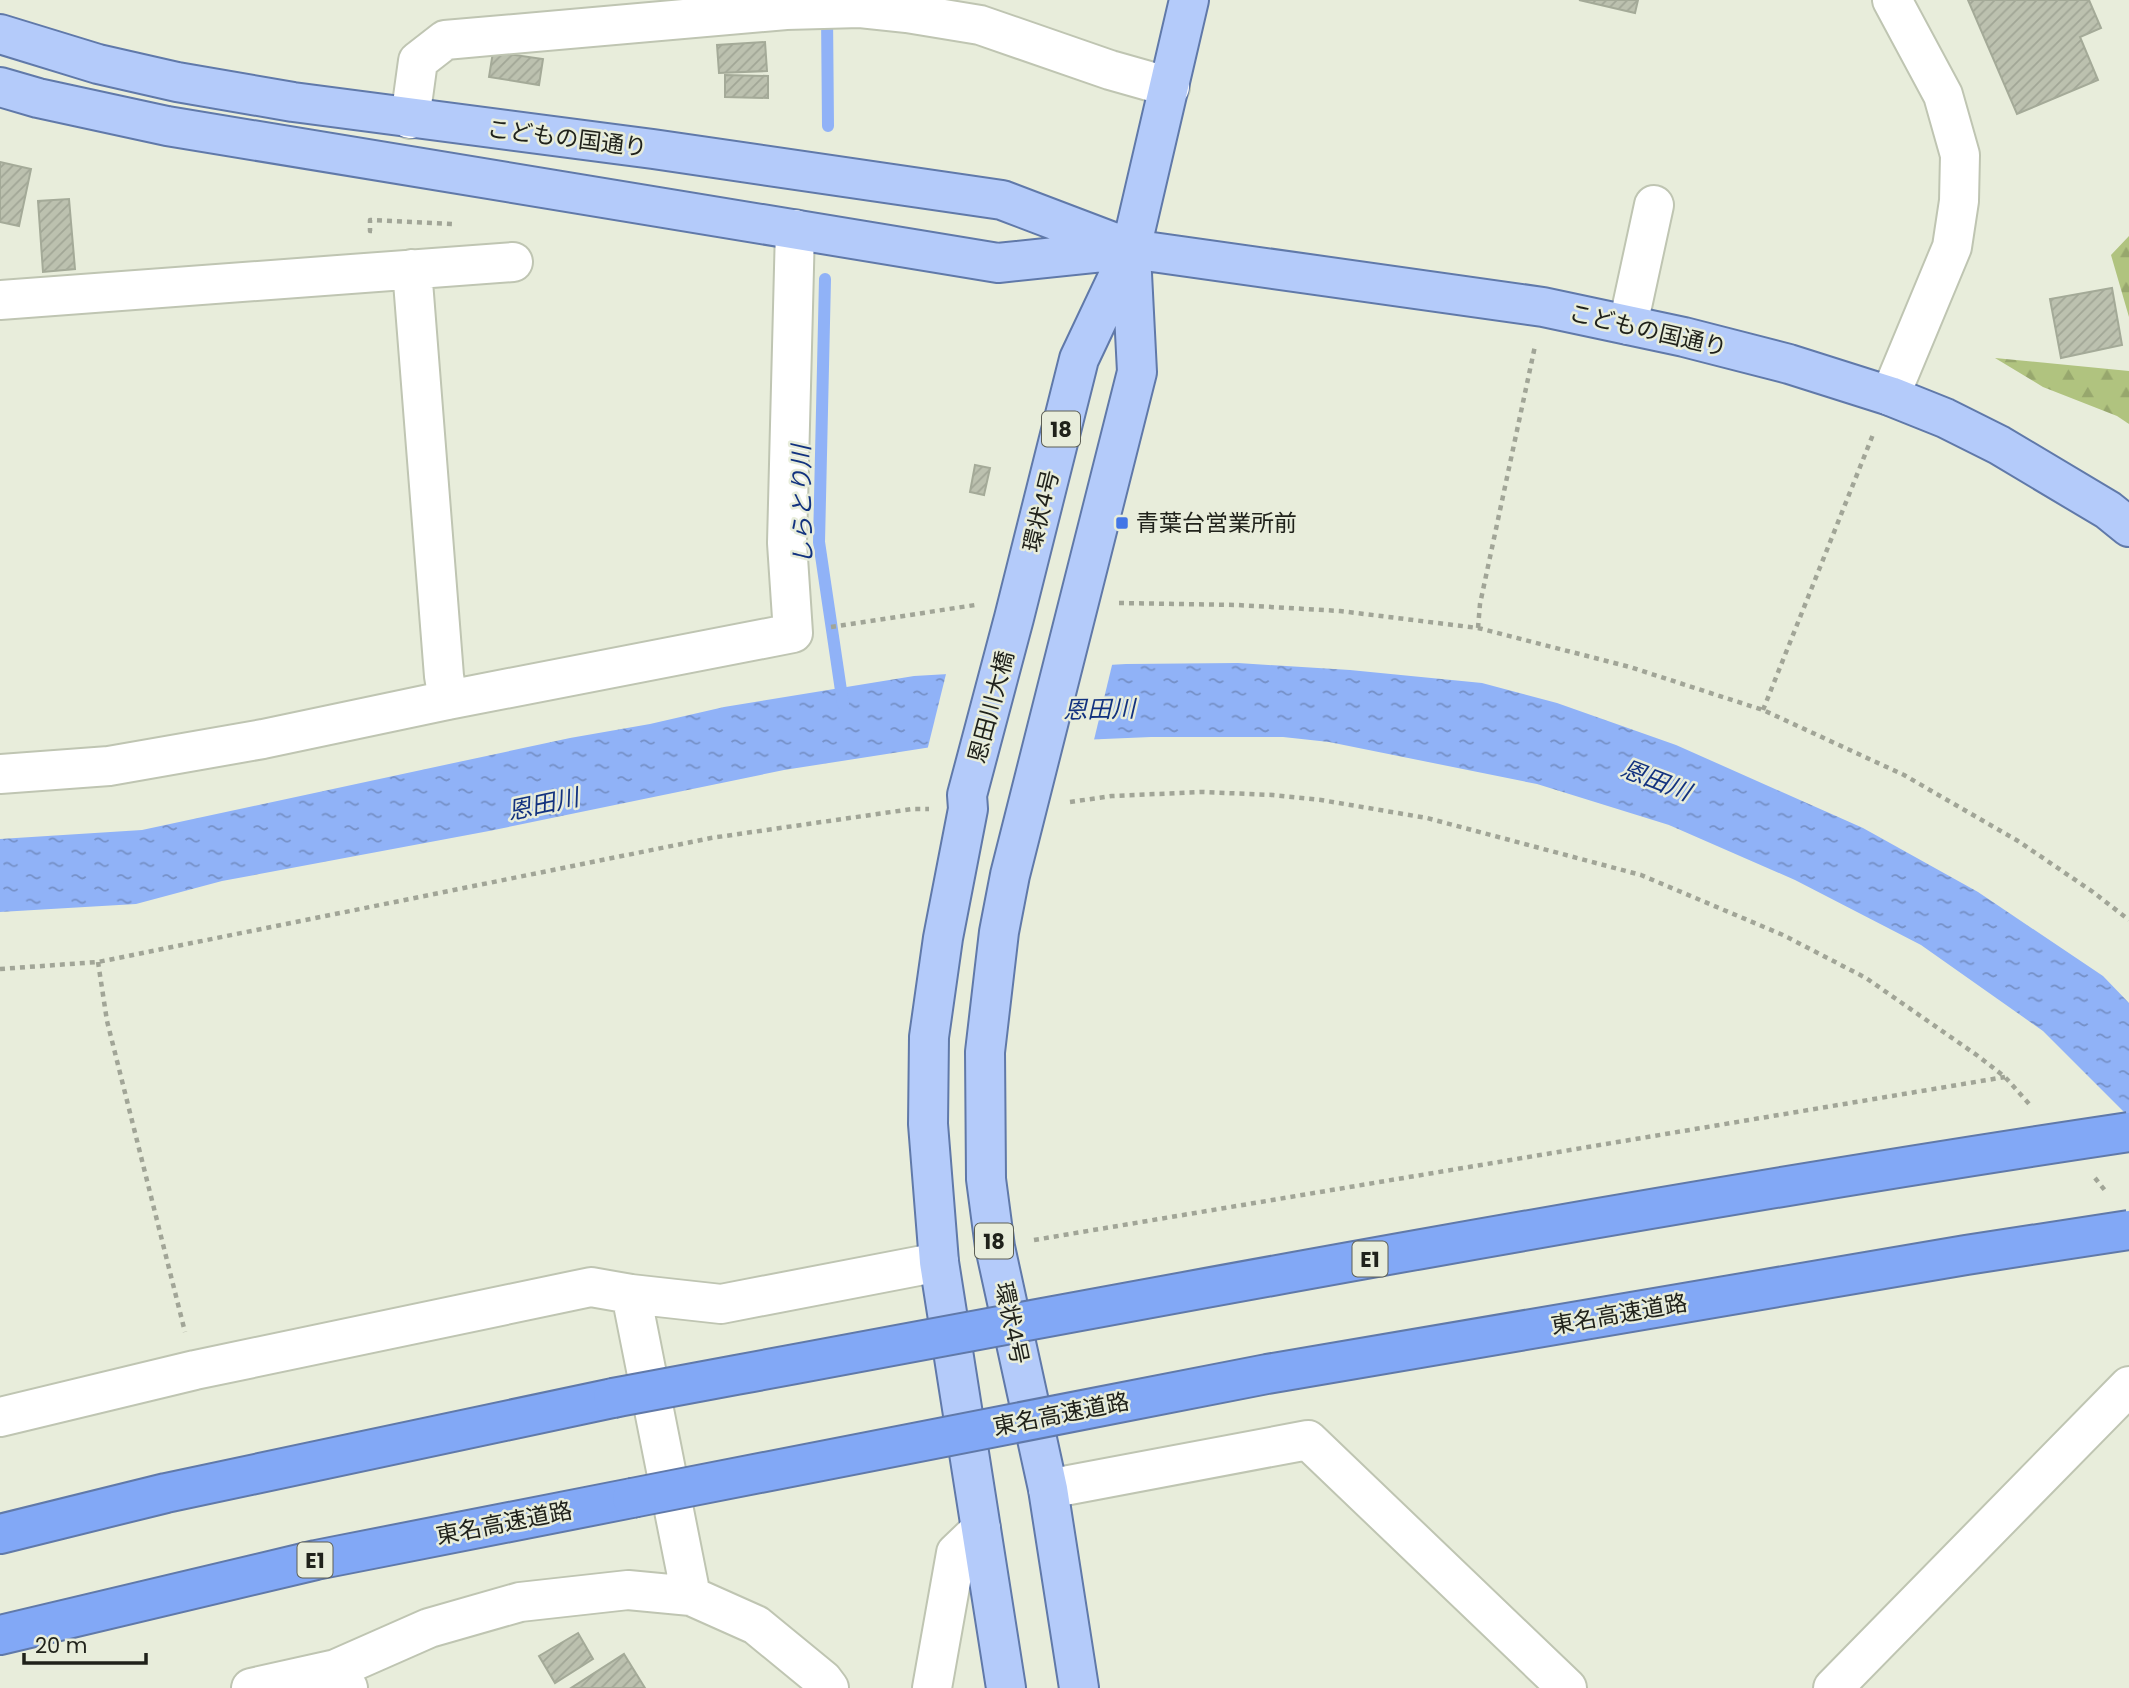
<svg xmlns="http://www.w3.org/2000/svg" width="2129" height="1688" font-family="Poppins,'Noto Sans JP',sans-serif">
  <defs>
    <pattern id="forest-firs" width="22" height="20" patternUnits="userSpaceOnUse" patternTransform="scale(1.75)"><rect width="22" height="20" fill="#b0c37f"/><path d="M5 1l3.5 6h-7zM16 11l3.5 6h-7z" fill="#97a76d"/></pattern>
    <pattern id="water-ripples" width="26" height="14" patternUnits="userSpaceOnUse" patternTransform="scale(1.75)"><rect width="26" height="14" fill="#90b2f7"/><path d="M2 4q2-2 4 0t4 0M15 11q2-2 4 0t4 0" fill="none" stroke="#7590c7"/></pattern>
    <pattern id="building-hatch" width="6" height="6" patternUnits="userSpaceOnUse" patternTransform="scale(1.75)"><rect width="6" height="6" fill="#bcc1af"/><path d="M-1 1l2-2M0 6l6-6M5 7l2-2" fill="none" stroke="#a1a696"/></pattern>
  </defs>
  <rect width="100%" height="100%" fill="#e8eddb"/>
  <path fill="url(#forest-firs)" d="M2129 236V317L2111 255Z
    M1995 358 2129 371V424L2117 416 2043 387Z"/>
  <path fill="url(#water-ripples)" d="M1238 663 1350 670 1482 683 1557 703 1676 745 1863 828 1978 892 2103 976 2129 1003V1117L2043 1031 1921 945 1795 880 1669 825 1537 784 1329 742 1283 737H1151L938 746 784 770 489 831 222 881 136 904 0 912V839L142 830 570 738 650 724 724 707 914 676 1126 664Z"/>
  <path fill="#e8eddb" d="M1113 661 1093 744 927 751 947 670Z"/>
  <g fill="none" stroke-linecap="round" stroke-linejoin="round">
    <path stroke="#90b2f7" stroke-width="12" d="M827 14 828 126
      M825 279 819 542 843 704"/>
  </g>
  <path fill="url(#building-hatch)" stroke="#a4aa98" stroke-width="2" d="M1579 0H1638L1635 13Z
    M1968 0H2089L2101 28 2080 37 2098 80 2017 114Z
    M765 42 767 71 719 73 717 45Z
    M493 52 543 59 539 85 489 77Z
    M725 75 768 76V98L725 97Z
    M0 162 31 169 19 226 0 222Z
    M69 199 75 269 43 272 38 201Z
    M2112 288 2122 345 2061 358 2050 299Z
    M975 465 990 468 984 495 970 492Z
    M578 1633 593 1659 555 1683 539 1656Z
    M624 1654 645 1688H571Z"/>
  <g fill="none" stroke-linecap="round" stroke-linejoin="round">
    <g stroke="#bfc5b2" stroke-width="42">
      <path id="minor" d="M410 119 418 61 445 40 786 10 860 8 907 13 980 25 1110 70 1170 87
        M412 269 444 676 448 700
        M0 300 513 262
        M1628 325 1654 205
        M1890 396 1952 247 1959 201 1960 155 1943 95 1892 0
        M0 774 109 766 263 739 448 700 793 633 787 543 795 229
        M631 1294 691 1596
        M0 1417 195 1370 591 1287 631 1294 721 1304 939 1262
        M1048 1489 1308 1440 1567 1688
        M336 1669 429 1628 520 1602 628 1590 691 1596 756 1625 823 1680 829 1688
        M251 1688 336 1669 348 1688
        M932 1688 956 1553 981 1529
        M1833 1688 2129 1386"/>
    </g>
    <g stroke="#6079a9" stroke-width="42">
      <path id="major" d="M0 34 98 64 177 82 293 102 653 149 1002 200 1131 249 1543 307 1684 337 1789 364 1890 396 1945 418 1999 445 2108 510 2129 527
        M0 87 38 98 167 126 998 263 1122 250
        M1006 1688 939 1262 928 1124 929 1037 943 938 968 809 967 795 1014 618 1079 359 1131 249 1189 0
        M1079 1688 1048 1489 995 1247 986 1179 985 1052 999 932 1010 875 1137 372 1131 254"/>
    </g>
    <g stroke="#6079a9" stroke-width="42">
      <path id="highway" d="M0 1534 166 1493 613 1398
        M0 1635 316 1560 632 1498"/>
    </g>
    <path stroke="#a1a597" stroke-width="4.5" stroke-dasharray="5 5" stroke-linecap="butt" d="M372 231H370V220L452 224
      M1119 603 1237 605 1340 611 1478 628 1630 667 1763 710 1904 775 2018 841 2093 892 2129 920
      M831 627 975 605
      M1478 628 1480 604 1535 346
      M1763 710 1874 432
      M1070 802 1112 796 1202 792 1273 795 1321 800 1427 818 1641 875 1783 935 1866 978 1978 1056 2005 1077 2031 1106
      M98 962 107 1021 185 1332
      M0 969 98 962 711 838 912 809H929
      M2095 1178 2107 1193
      M1034 1240 2005 1077"/>
    <use href="#minor" stroke="#fff" stroke-width="38"/>
    <use href="#major" stroke="#b4cbfa" stroke-width="38"/>
    <use href="#highway" stroke="#82a8f6" stroke-width="38"/>
    <g stroke="#6079a9" stroke-width="42" stroke-linecap="butt">
      <path id="highway-bridge" d="M613 1398C1117 1304 1622 1208 2129 1132
        M632 1498 1267 1374 1966 1255 2129 1230"/>
    </g>
    <use href="#highway-bridge" stroke="#82a8f6" stroke-width="38"/>
  </g>
  <rect fill="#4275e6" stroke="#e8eddb" stroke-width="2.5" x="1115" y="516" width="14" height="14" rx="3.5"/>
  <g text-anchor="middle" dominant-baseline="central" stroke-width="5" stroke-linejoin="round" paint-order="stroke">
    <g fill="#e8eddb" stroke="#5c5f55" stroke-width="2">
      <rect x="1042" y="411.5" width="38" height="35" rx="5"/>
      <rect x="975" y="1223.5" width="38" height="35" rx="5"/>
      <rect x="1352.5" y="1241.5" width="35" height="35" rx="5"/>
      <rect x="297.5" y="1542.5" width="35" height="35" rx="5"/>
    </g>
    <g font-size="21" font-weight="bold" fill="#20221b">
      <text x="1061" y="429">18</text>
      <text x="994" y="1241">18</text>
      <text x="1370" y="1259">E1</text>
      <text x="315" y="1560">E1</text>
    </g>
    <g font-size="23" fill="#20221b" stroke="#e8eddb">
      <text transform="translate(567 138) rotate(7)">こどもの国通り</text>
      <text transform="translate(1648 330) rotate(13)">こどもの国通り</text>
      <text transform="translate(1041 511) rotate(-76)">環状4号</text>
      <text transform="translate(991 707) rotate(-75)">恩田川大橋</text>
      <text transform="translate(1619 1314) rotate(-10)">東名高速道路</text>
      <text transform="translate(1012 1323) rotate(78)">環状4号</text>
      <text transform="translate(1061 1414) rotate(-11)">東名高速道路</text>
      <text transform="translate(504 1523) rotate(-11)">東名高速道路</text>
    </g>
    <g font-size="23" fill="#20221b" stroke="#e8eddb" text-anchor="start">
      <text x="1136" y="523">青葉台営業所前</text>
    </g>
    <g font-size="24" font-style="italic" fill="#12327f" stroke="#e8eddb">
      <text transform="translate(802 505) rotate(-91)">しらとり川</text>
      <text transform="translate(1099 709) rotate(-1)">恩田川</text>
      <text transform="translate(1656 780) rotate(21)">恩田川</text>
      <text transform="translate(543 804) rotate(-12)">恩田川</text>
    </g>
  </g>
  <path d="M24 1653v10h122v-10" fill="none" stroke="#20221b" stroke-width="3.5"/>
  <text x="35" y="1653" font-size="21" fill="#20221b" stroke="#e8eddb" stroke-width="5" paint-order="stroke">20 m</text>
</svg>
